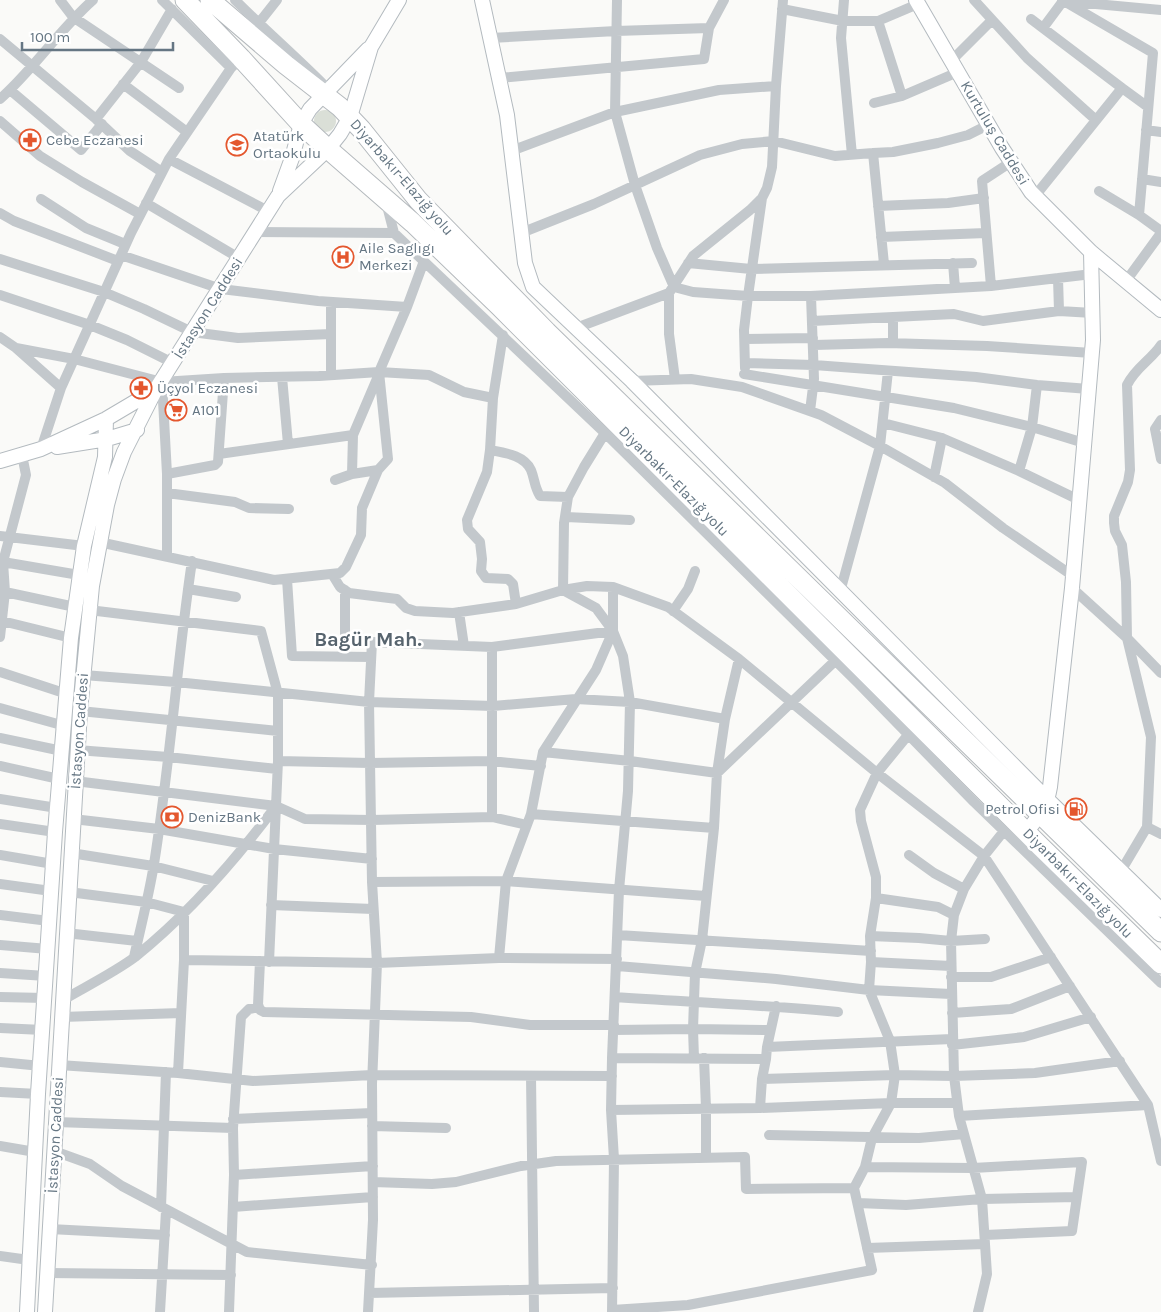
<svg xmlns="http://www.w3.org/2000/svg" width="1161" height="1312" font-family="Karla,sans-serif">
  <rect width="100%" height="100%" fill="#fafaf8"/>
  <path fill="#dadfd7" d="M314 121a11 11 0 1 1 22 0a11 11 0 1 1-22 0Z"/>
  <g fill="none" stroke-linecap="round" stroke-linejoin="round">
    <g stroke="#b3babf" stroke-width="16">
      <path id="secondary" d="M482 0 507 115 525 263 533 287 632 381 1048 800 1161 910
        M916 0 1002 148 1031 192 1091 252 1161 310
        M280 191 292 158 301 124 310 109 368 49
        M57 447 107 439 137 430
        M0 461 41 449 106 419 155 390
        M1026 832C1039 817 1047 806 1050 787L1072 588 1093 340 1091 252
        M27 1312 38 1094 55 832 71 638 84 546 105 457 106 419
        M45 1312 80 711 92 586 107 505 114 479 124 452 156 389 192 332 278 196 328 149 340 134 350 117 371 47 399 0"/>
    </g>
    <g stroke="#b4b9bd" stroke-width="21">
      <path id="highway" d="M185 0 241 58 301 124 328 149 413 223 499 306 1041 847 1161 964
        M210 0 286 65 340 107 361 129 418 200 547 332 1161 932"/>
    </g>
    <path stroke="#c3c8cc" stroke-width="10" d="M60 0 73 17 179 88
      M162 0 231 68
      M235 0C264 29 295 56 324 85
      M617 0 615 112 635 185 657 248 674 287 693 292 748 296H811L991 286 1092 274
      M844 0 841 38 852 155
      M974 0 1027 58 1096 120
      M1062 0 1153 53 1139 215 1099 191
      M782 9 843 21H878L918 4
      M1031 19 1122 88 1035 196
      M878 21 902 96 958 72
      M258 24 277 0
      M1043 28 1063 1 1161 10
      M490 38 616 31 709 28
      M0 39 96 119 130 151 162 172
      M951 61 992 20
      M499 78 704 59 709 28 724 0
      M123 84 187 132
      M1122 88 1148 107
      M10 90 81 150 102 124
      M0 99C34 69 59 30 93 0
      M874 103 902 96
      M96 119 141 62 172 9
      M0 121 40 156 82 182 140 214
      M1146 130 1161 132
      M511 151 615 112 719 90 776 86
      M873 153 884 264
      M169 159 268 211
      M1142 179 1161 182
      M41 199 86 228 125 244
      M386 202 394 233
      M146 203 239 258
      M878 206 948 203 984 198
      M0 213 14 221 118 261
      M1139 215 1161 231
      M256 232 394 233 605 433 858 683 974 802 1161 983
      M521 233 594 204 700 155 742 144 774 141 835 156 873 153 893 152 938 143 968 135 988 125
      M881 237 986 233
      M121 255 221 289 318 301 407 307 424 261
      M0 259 104 292 144 309 192 332 238 338 331 334
      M688 263 751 269 972 263
      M953 263 955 288
      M1058 278 1059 311
      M1126 281 1161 233
      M991 286 982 181 1011 162
      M0 295 90 325 127 340 173 363
      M893 317V343
      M812 321 954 314 983 321 1059 311 1093 313
      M576 328 669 293
      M0 337 16 348 61 388
      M745 339 813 338
      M814 345 888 343 987 346 1092 353
      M16 348 74 359 162 382 224 378 319 376 379 372 407 307
      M745 363 814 365 976 377 1037 385 1089 389
      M745 368 744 330 748 296 762 198
      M379 372 429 375 464 392 493 398 503 335
      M744 374 954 408 1032 427 1084 443
      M331 375V302
      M282 377 288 444
      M675 379 669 334V293L693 256 750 210 762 198 767 188 772 167 776 86 783 0
      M632 381 691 379 742 387 821 415 880 446 945 483 1003 528 1073 576
      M162 382 167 474V556
      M493 398 490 450 487 472 467 520 468 529 480 542 482 559 481 571 486 578 508 579 513 584 516 604
      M810 411 814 379 811 296
      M1161 420 1155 429 1161 459
      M883 423 942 438 1019 471 1079 500
      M41 449 61 388 131 233 169 159 231 68 241 58
      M490 450C505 453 524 455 531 470 535 480 534 486 540 496L568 497
      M219 454 353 435
      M1019 471 1032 427 1037 385
      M167 474 215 465 218 462 224 378
      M352 474 378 470
      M934 477 942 438
      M335 480 352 474 353 435 379 374
      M167 493 235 502 249 508 289 509
      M566 517 630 520
      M0 536 84 546
      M99 542 274 580 340 573 346 567 361 535 362 508 378 470 388 459 379 372
      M0 565 3 562 26 475 22 455
      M332 574 340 587 349 593 397 599 406 608 415 611 453 613 516 604 563 590 587 586 613 587 668 607 739 659 877 773 984 856 1148 1105 1161 1161
      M287 579 292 656 371 657
      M1072 588 1127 638 1161 673
      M188 589 236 597
      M345 590V657
      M563 590 596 608 613 631 623 656 630 702 628 791 619 890 612 1058 611 1110 614 1159 612 1312
      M563 590 564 523 568 497 584 467 605 433
      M5 592 75 607
      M840 592 880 446 888 371
      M89 610 261 631 278 694V761L269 962
      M673 611 688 589 695 571
      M459 612 464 646
      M2 621 71 638
      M0 637 5 592 3 562 79 575
      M0 672 67 694
      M83 675 176 682 369 702 493 706 576 699 630 702 725 719
      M0 708 65 726
      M80 711 278 731
      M0 738 62 751
      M77 750 168 757 277 769
      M543 752 630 761 717 773 835 661
      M278 761 370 763 491 761 541 766
      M0 766 59 779
      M75 781 276 806 305 819 372 820 492 817 527 825
      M0 799 57 808
      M531 814 714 828
      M492 817V647
      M73 819 159 829 274 849 372 859
      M0 824 55 832
      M1147 827 1161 834
      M71 853 153 866 213 881
      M0 855 53 864
      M909 855 934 873 964 889
      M1121 871 1147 827 1151 737 1127 638 1126 582 1122 545 1115 531 1114 523V516L1128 482 1130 470 1127 385C1135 368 1151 360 1161 345
      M372 882 506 881 706 896
      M0 884 51 891
      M69 892 146 902 184 912V960L178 1073
      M876 898 938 907 954 915
      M271 905 373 909
      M0 915 49 921
      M66 933 137 941
      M618 935 871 951
      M870 936 919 938 951 941 985 939
      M0 945 48 949
      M134 957C141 926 149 895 154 864 170 764 177 662 192 561
      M499 958 506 881 531 814 543 752 596 670 613 631V587
      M184 960 377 963 499 958 617 959
      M260 961 258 1005 260 1010 264 1012 471 1017 530 1025H614
      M871 962 951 966
      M617 966 776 979 869 990 951 994
      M0 973 46 976
      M951 977H991L1051 957
      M0 997 45 998
      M615 997C690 1002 764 1005 838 1012
      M63 1000C85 987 115 972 135 957 186 916 237 858 276 806
      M952 1013 1011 1009 1070 986
      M62 1017 181 1013
      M0 1028 43 1030
      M614 1030 693 1029 770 1030
      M952 1045 1024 1037 1091 1017
      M767 1047 952 1039
      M612 1058 766 1059 767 1047 776 1006
      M694 1058 693 1029 695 973 702 940 714 828 717 773 725 719 739 659
      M704 1058 706 1108V1158
      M0 1062 41 1066
      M59 1065 178 1073 253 1081 372 1075 612 1076
      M531 1076 534 1312
      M762 1079 895 1075 954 1076 1035 1073 1120 1061
      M0 1092 38 1094
      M760 1108 762 1079 766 1059
      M611 1110 760 1108 891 1103H957
      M959 1116 1148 1105
      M233 1119 372 1113
      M56 1122 233 1128
      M372 1126 446 1128
      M769 1135 919 1138 964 1134
      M0 1146 35 1152
      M54 1151 90 1164 122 1186 247 1252 372 1265
      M865 1167 973 1168 1082 1162 1072 1231 985 1235
      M234 1175 373 1166
      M373 1182 432 1184 456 1182 521 1166 556 1161 745 1157 746 1189 854 1188
      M858 1203 906 1205 982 1199 1077 1197
      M161 1207 166 1072
      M233 1207 373 1197
      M50 1229 165 1235
      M867 1248 985 1244
      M0 1256 29 1260
      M48 1273 231 1275
      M369 1293 613 1288
      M612 1310 688 1305 872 1270 854 1188 865 1167 872 1138 891 1103 895 1075 890 1041 869 990 871 962 870 936 876 898V877L861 821 860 810 877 773 908 735
      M160 1312 166 1211
      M229 1312 234 1175 233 1128 241 1017 249 1009 259 1007
      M368 1312 373 1220 372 1084 377 963 372 882 369 702 372 642 492 647 613 631
      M978 1312 987 1274 982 1199 959 1116 954 1076 951 941 954 915 964 889 984 856 1004 831"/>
    <use href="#secondary" stroke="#fff" stroke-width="14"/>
    <use href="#highway" stroke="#fff" stroke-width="19"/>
  </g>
  <defs>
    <g id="pharmacy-ring" transform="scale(1.125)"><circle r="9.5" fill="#fff" stroke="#e4572e" stroke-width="1.5"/><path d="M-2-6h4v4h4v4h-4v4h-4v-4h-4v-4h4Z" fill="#e4572e"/></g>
    <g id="school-ring" transform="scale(1.125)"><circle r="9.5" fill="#fff" stroke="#e4572e" stroke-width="1.5"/><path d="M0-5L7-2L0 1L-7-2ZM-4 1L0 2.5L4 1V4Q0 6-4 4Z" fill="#e4572e"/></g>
    <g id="hospital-ring" transform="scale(1.125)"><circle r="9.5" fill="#fff" stroke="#e4572e" stroke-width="1.5"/><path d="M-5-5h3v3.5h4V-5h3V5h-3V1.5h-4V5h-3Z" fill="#e4572e"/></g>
    <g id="supermarket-ring" transform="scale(1.125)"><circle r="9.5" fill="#fff" stroke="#e4572e" stroke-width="1.5"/><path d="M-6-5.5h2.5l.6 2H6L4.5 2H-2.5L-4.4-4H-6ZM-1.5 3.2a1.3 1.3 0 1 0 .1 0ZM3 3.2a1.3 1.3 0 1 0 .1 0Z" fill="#e4572e"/></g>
    <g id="fuel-ring" transform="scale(1.125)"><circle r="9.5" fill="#fff" stroke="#e4572e" stroke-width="1.5"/><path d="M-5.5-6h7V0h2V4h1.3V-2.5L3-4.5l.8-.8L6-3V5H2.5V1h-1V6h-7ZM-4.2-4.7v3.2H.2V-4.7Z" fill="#e4572e"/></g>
    <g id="bank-ring" transform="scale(1.125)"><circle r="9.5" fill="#fff" stroke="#e4572e" stroke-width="1.5"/><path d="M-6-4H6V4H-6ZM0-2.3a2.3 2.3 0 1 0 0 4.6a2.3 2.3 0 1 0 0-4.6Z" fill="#e4572e"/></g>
  </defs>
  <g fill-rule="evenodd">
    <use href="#pharmacy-ring" x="30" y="140"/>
    <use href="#school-ring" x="237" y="145"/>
    <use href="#hospital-ring" x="343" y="257"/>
    <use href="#pharmacy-ring" x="141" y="388"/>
    <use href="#supermarket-ring" x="176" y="410"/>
    <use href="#fuel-ring" x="1076" y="809"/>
    <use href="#bank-ring" x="172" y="817"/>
  </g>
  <g text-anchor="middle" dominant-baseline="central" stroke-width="5" stroke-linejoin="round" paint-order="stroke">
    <g font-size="15" fill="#657683" stroke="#fff">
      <text transform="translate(995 133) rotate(59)">Kurtuluş Caddesi</text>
      <text transform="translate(402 177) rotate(49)">Diyarbakır-Elazığ yolu</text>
      <text transform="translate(208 308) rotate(-58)">İstasyon Caddesi</text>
      <text transform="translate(674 481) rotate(45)">Diyarbakır-Elazığ yolu</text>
      <text transform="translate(79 731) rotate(-86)">İstasyon Caddesi</text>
      <text transform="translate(1078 883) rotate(45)">Diyarbakır-Elazığ yolu</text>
      <text transform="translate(55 1135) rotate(-87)">İstasyon Caddesi</text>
    </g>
    <g font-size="15" fill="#657683" stroke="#fff" text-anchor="start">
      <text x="253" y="136">Atatürk<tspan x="253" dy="17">Ortaokulu</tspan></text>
      <text x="46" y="140">Cebe Eczanesi</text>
      <text x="359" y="248">Aile Saglıgı<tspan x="359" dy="17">Merkezi</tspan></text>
      <text x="157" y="388">Üçyol Eczanesi</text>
      <text x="192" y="410">A101</text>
      <text x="1060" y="809" text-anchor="end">Petrol Ofisi</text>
      <text x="188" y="817">DenizBank</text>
    </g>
    <g font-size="20" font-weight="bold" fill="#57646e" stroke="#fff">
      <text x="368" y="639">Bagür Mah.</text>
    </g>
  </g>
  <path d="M22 42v8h151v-8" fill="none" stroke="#657683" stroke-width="2.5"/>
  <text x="30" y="42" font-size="15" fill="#657683" stroke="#ffffff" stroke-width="4" paint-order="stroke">100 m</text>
</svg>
